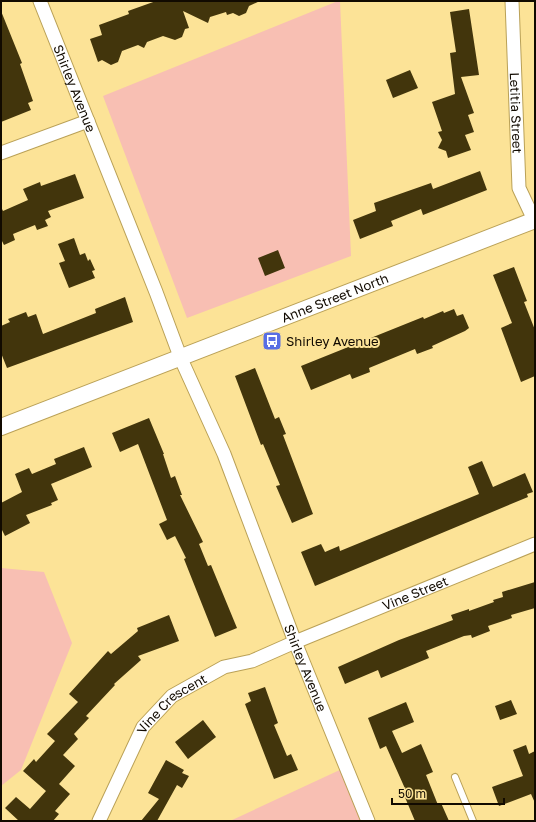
<svg xmlns="http://www.w3.org/2000/svg" width="536" height="822" font-family="'Golos Text',sans-serif">
  <rect width="100%" height="100%" fill="#fce397"/>
  <path fill="#f8bfb3" d="M338 1H340L351 256 187 318 103 96Z
    M1 568 44 572 72 643 21 770 1 786Z
    M344 768 366 821H230Z"/>
  <path fill="#42350c" d="M156 1H260L249 6 246 13 239 16 233 13 227 15 226 12 210 17 208 23 183 11 189 28 185 29 182 37 175 40 163 36 147 42 144 48 138 45 122 51 118 62 111 65 102 60 98 62 90 39 102 35 99 25 129 14 128 11Z
    M469 9 479 75 461 77 474 113 468 115 474 132 465 135 471 150 448 158 446 151 438 148 442 140 438 132 442 131 432 102 455 94 450 53 456 52 450 12Z
    M1 11 22 63 20 64 33 101 28 103 31 110 1 122Z
    M410 70 418 88 393 98 386 80Z
    M480 171 487 190 423 215 421 209 391 221 393 226 360 239 353 220 376 211 374 203 431 183 433 189Z
    M75 174 84 198 48 211 51 217 45 220 48 226 37 230 35 225 13 234 15 240 4 245 1 239V207L3 211 28 200 23 189 40 182 41 186Z
    M74 238 80 255 85 253 88 261 90 259 95 270 92 271 95 278 69 288 59 263 65 261 58 244Z
    M278 250 285 268 265 276 258 258Z
    M514 267 527 301 524 302 535 330V376L521 382 501 328 512 323 493 275Z
    M125 297 133 322 7 368 1 353V326L10 322 8 319 26 312 28 317 36 314 43 334 96 313 95 309Z
    M454 309 457 316 463 314 469 328 465 331 432 346 433 348 417 354 415 349 369 368 370 372 352 379 350 374 311 390 301 366 423 317 424 319 443 311 444 313Z
    M255 368 275 419 279 417 286 434 283 435 313 514 292 523 276 486 280 485 263 444 261 445 235 376Z
    M149 418 164 454H163L171 478 175 476 182 495H180L203 542 199 544 208 566 211 565 237 628 215 637 184 559 186 558 175 536 167 540 159 524 167 520 138 444 120 452 112 433Z
    M84 447 92 467 51 484 58 500 51 503 52 505 26 515 30 523 5 536 1 528V503L22 492 15 474 29 468 32 474 56 464 54 459Z
    M482 461 493 487 525 473 533 492 527 494 528 497 315 586 301 552 321 544 325 552 339 546 340 551 479 494 468 467Z
    M535 582V608L511 615 512 618 488 626 490 631 472 638 471 635 464 636 426 651 429 658 381 678 378 670 345 684 338 667 399 640 453 620 451 615 469 609V611L494 602 493 600 503 597 502 592Z
    M169 615 179 641 138 656 141 660 114 684 115 685 86 716 89 718 74 734 78 739 63 755 75 766 59 784 70 794 55 811 59 814 53 821H19L5 808 16 797 30 809 46 791 23 771 34 759 36 762 55 741 47 734 78 702 69 694 108 651 111 654 138 631 137 628Z
    M265 687 278 723 274 725 287 756 291 754 298 770 274 779 245 704 251 701 248 693Z
    M511 700 517 714 500 720 495 706Z
    M406 702 414 722 392 731 402 753 421 744 433 772 426 775 438 805 441 803 449 821H415L404 795 407 793 386 746 380 749 368 718Z
    M203 720 216 737 188 759 175 742Z
    M526 745 529 754 535 751V803L531 794 499 806 492 787 523 776 513 750Z
    M166 760 184 770 182 773 189 776 182 788 177 785 157 821H141L159 799 148 793Z"/>
  <g fill="none" stroke-linecap="round" stroke-linejoin="round">
    <g stroke="#baa157" stroke-width="8">
      <path id="service" d="M455 777 473 821"/>
    </g>
    <g stroke="#baa157" stroke-width="15">
      <g id="minor">
        <path id="s1" d="M40 1 156 292 181 359 224 454 295 642 368 821"/>
        <path id="s2" d="M512 1 519 188 535 222"/>
        <path d="M1 153 88 121"/>
        <path id="s3" d="M99 821 143 727 172 696 224 667 252 661 295 642 535 544"/>
      </g>
    </g>
    <g stroke="#baa157" stroke-width="18">
      <g id="tertiary">
        <path id="s4" d="M1 427 535 220"/>
      </g>
    </g>
    <use href="#service" stroke="#fff" stroke-width="6"/>
    <use href="#minor" stroke="#fff" stroke-width="13"/>
    <use href="#tertiary" stroke="#fff" stroke-width="16"/>
  </g>
  <defs>
    <g id="bus-square" transform="scale(1)"><rect x="-9" y="-9" width="18" height="18" rx="4" fill="#586ee4" stroke="#fce397"/><path d="M-5-6H5V4H4V6H2V4H-2V6H-4V4H-5ZM-3.5-4V0h7V-4ZM-3.5 1.2v1.5H-2V1.2ZM2 1.2v1.5H3.5V1.2Z" fill="#fff"/></g>
  </defs>
  <g fill-rule="evenodd">
    <use href="#bus-square" x="272" y="341"/>
  </g>
  <g text-anchor="middle" dominant-baseline="central" stroke-width="4" stroke-linejoin="round" paint-order="stroke">
    <g font-size="13" fill="#110a00" stroke="#fce397">
      <text stroke="none"><textPath href="#s1" startOffset="94">Shirley Avenue</textPath></text>
      <text stroke="none"><textPath href="#s2" startOffset="112">Letitia Street</textPath></text>
      <text stroke="none"><textPath href="#s4" startOffset="358">Anne Street North</textPath></text>
      <text stroke="none"><textPath href="#s3" startOffset="411">Vine Street</textPath></text>
      <text stroke="none"><textPath href="#s1" startOffset="718">Shirley Avenue</textPath></text>
      <text stroke="none"><textPath href="#s3" startOffset="141">Vine Crescent</textPath></text>
    </g>
    <g font-size="13" fill="#110a00" stroke="#fce397" text-anchor="start">
      <text x="286" y="341">Shirley Avenue</text>
    </g>
  </g>
  <rect width="536" height="822" fill="none" stroke="#110a00" stroke-width="4"/>
  <path d="M392 798v6h112v-6" fill="none" stroke="#110a00" stroke-width="2"/>
  <text x="398" y="798" font-size="12" fill="#110a00" stroke="#fce397" stroke-width="3" paint-order="stroke">50 m</text>
</svg>
